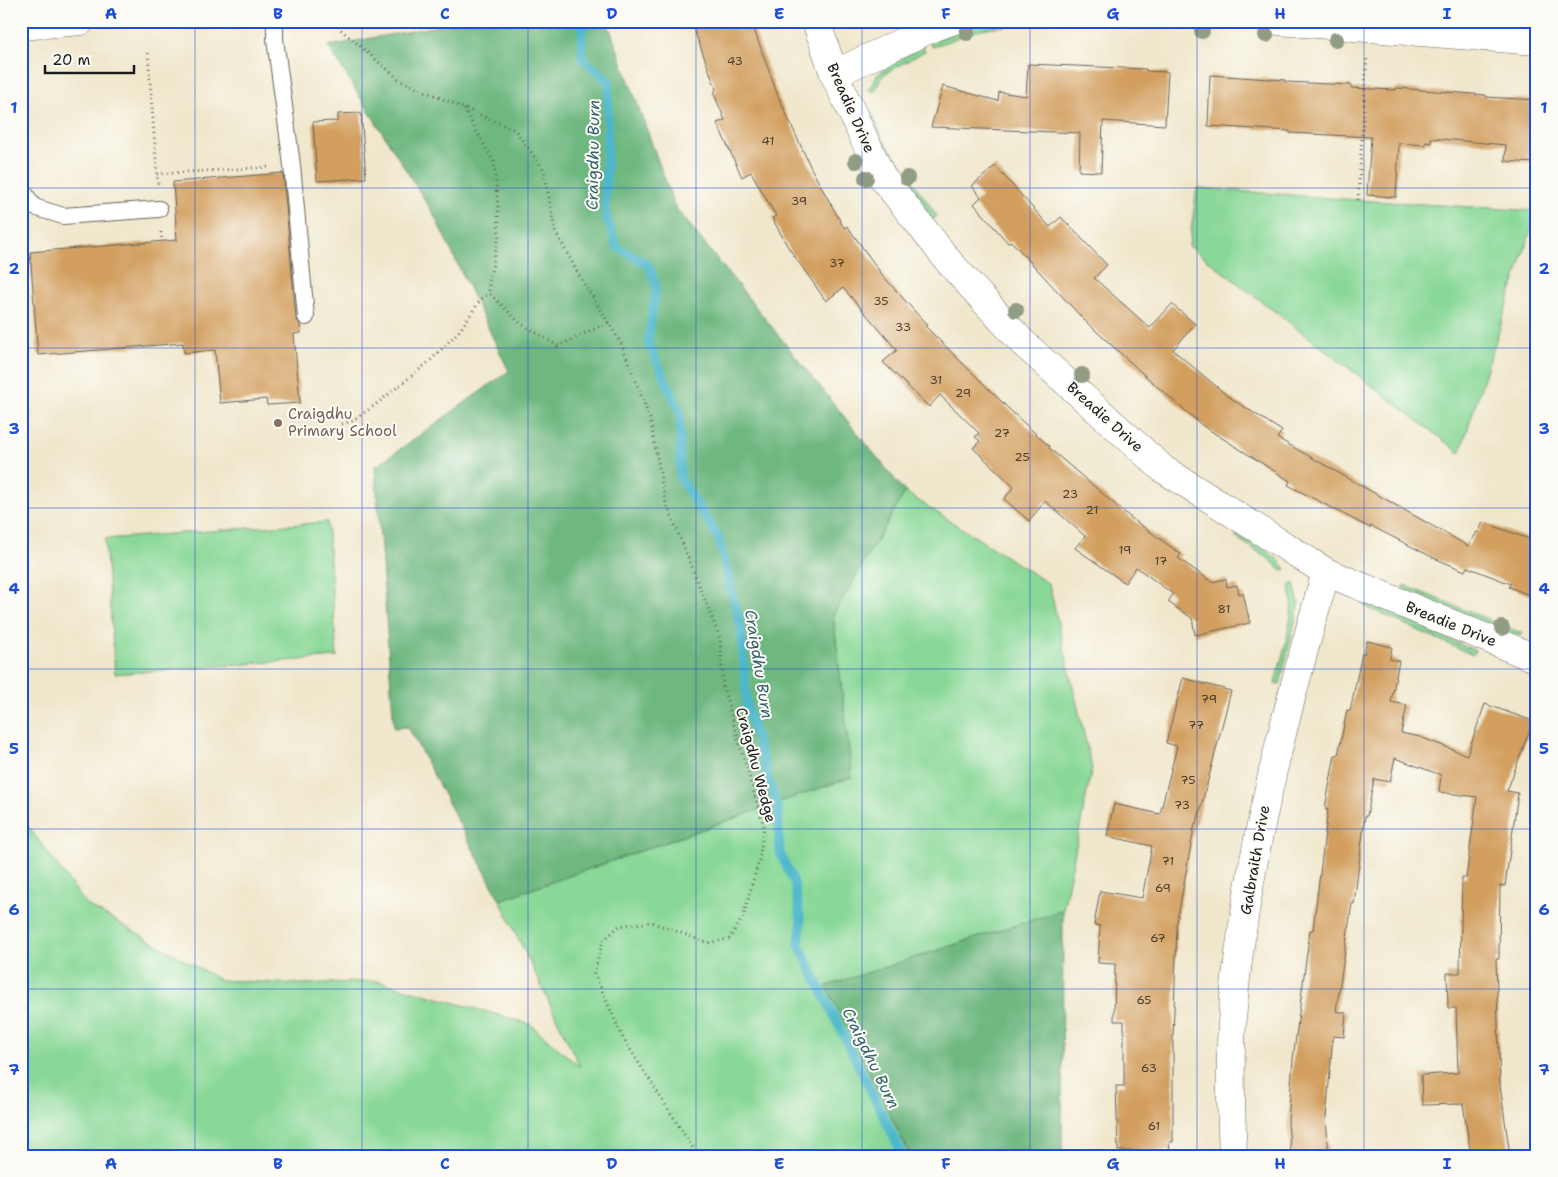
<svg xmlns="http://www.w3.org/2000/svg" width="1558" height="1177" font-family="'Shantell Sans',sans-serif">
  <rect width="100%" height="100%" fill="#fdfcf7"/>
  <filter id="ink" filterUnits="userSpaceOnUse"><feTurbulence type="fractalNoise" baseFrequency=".02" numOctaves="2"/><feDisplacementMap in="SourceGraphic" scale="10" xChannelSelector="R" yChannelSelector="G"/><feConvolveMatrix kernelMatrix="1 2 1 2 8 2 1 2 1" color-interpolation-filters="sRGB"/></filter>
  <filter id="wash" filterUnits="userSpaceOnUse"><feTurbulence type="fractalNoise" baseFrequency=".0096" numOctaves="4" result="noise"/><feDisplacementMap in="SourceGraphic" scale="20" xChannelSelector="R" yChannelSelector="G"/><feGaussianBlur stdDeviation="1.12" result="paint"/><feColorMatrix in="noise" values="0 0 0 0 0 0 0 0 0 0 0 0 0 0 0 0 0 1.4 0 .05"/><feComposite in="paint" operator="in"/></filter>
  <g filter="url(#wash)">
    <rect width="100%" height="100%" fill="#f0e7cc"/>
    <path fill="#89d897" stroke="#527a5a" d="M994 21H1017V24L981 29 932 47 930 43C950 34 972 24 994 21Z
      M923 46 925 51 884 74 874 92 869 89 878 74 889 66Z
      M867 112 872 113 882 138 937 216 933 220C909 186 880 152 867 112Z
      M1197 188 1358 200 1537 211 1460 453 1189 246Z
      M905 492 1049 584 1092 768 1063 910 827 986 910 1156H21V817L87 905 220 980 300 984 378 981 530 1024 580 1067 500 900 852 777 833 615Z
      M327 522 337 657 115 674 105 539Z
      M1237 535C1255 545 1274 553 1286 569L1282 571 1269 559 1235 537Z
      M1294 583 1299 605 1280 684 1275 683C1283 652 1296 617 1290 585Z
      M1404 585 1521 633 1522 635H1515L1402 588Z
      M1369 603 1475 651 1473 655 1364 606Z"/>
    <path fill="#6eb880" stroke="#456a4e" d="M465 21H607L675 207 905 492 833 615 852 777 500 900 408 727 394 728 375 467 509 371 433 213 328 46Z
      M1063 910 1062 1156H911L826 986Z"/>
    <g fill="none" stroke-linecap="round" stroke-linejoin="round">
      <path stroke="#4eb7cb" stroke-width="9" d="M582 21V58L609 81 605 213 617 247 649 265 656 287 648 342 680 412V478L718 537 741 630 747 707 778 810 780 853 794 883 801 921 799 945 903 1156"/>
    </g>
    <g id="blocks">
      <path fill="#d29f5e" d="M691 21H751L778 96 811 168 844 228 847 226 883 276 927 325 925 326 1010 410 1050 447 1049 448 1131 518 1181 554 1178 558 1212 582 1226 579 1227 587 1237 585 1239 594 1243 593 1250 623 1195 635 1192 618 1168 602 1173 594 1136 567 1125 583 1075 548 1085 536 1045 501 1029 521 1004 499 1014 487 973 448 980 441 975 437 979 433 940 395 929 407 883 362 897 350 879 329 843 288 826 301 788 247 772 218 776 216 751 172 742 177 717 123 725 120 714 94 716 89Z
        M1028 64 1146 69V71L1168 72 1165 125 1103 121 1101 172 1079 171 1080 133 931 127 943 86 998 101 999 92 1026 96Z
        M1210 75 1285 80V82L1351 85V88L1396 90V88L1486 95V97L1537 100V150H1535V163L1505 161 1506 145 1431 138V143L1426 142 1425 145 1399 143 1396 197 1367 195 1371 137 1290 133V131L1208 126Z
        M361 113 366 178 317 181 313 122 338 121V114Z
        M995 166 1050 227 1061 217 1107 265 1094 278 1150 328 1172 304 1195 324 1173 350 1229 397 1282 431 1277 438 1468 546 1477 532H1479L1483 522 1537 542V598L1509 587 1511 584 1467 567 1465 571 1434 558 1371 526 1370 528 1288 485 1290 481 1203 426 1152 382 1084 320 1011 241 1008 243 974 204 981 197 972 186Z
        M283 173 296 318 300 325 301 333 294 334 300 403 267 405 266 399 220 403 215 350 184 353 183 343 38 355 30 252 177 240 173 182Z
        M1367 641 1392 647 1390 659 1399 661 1391 702 1407 705 1401 733 1420 737 1467 755 1485 704 1533 721 1507 791 1518 793 1505 886 1500 885 1499 959H1496L1500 1085 1510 1156H1471L1463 1104 1422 1105 1421 1075 1458 1073 1456 1008H1448L1447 973H1460L1462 878H1466L1477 797 1439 792 1441 775 1395 758 1390 782 1374 779 1367 816H1365L1354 904 1352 903 1336 1011 1346 1013 1344 1037 1333 1036 1326 1118 1329 1156H1291L1288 1122 1293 1059 1310 930H1313L1328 809 1325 808 1335 755H1338L1347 710 1350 711 1362 653 1364 654Z
        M1183 678 1231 691 1197 823H1195L1176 927H1177L1173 1038V1142H1169L1170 1151H1118L1116 1086H1124V1021H1114L1115 964 1098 963 1100 926 1094 925 1100 891 1142 898 1152 846 1107 836 1114 804 1160 814 1177 746 1166 743Z"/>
    </g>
  </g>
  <g filter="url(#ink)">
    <use href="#blocks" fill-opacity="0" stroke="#66635a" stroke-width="1"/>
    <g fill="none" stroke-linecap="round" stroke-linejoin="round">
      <g stroke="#66635a" stroke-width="18">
        <path id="service" d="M275 21V39L292 165 306 317
          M21 188 34 207 63 216 159 209"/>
      </g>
      <g stroke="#66635a" stroke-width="29">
        <path id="minor" d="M816 21 834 74 882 177 950 263 1023 343 1163 469 1326 572 1537 659
          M1278 21 1537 41
          M21 26 81 21
          M834 74 934 27 952 21
          M1233 1156C1231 1107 1229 1057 1233 1008 1246 860 1285 715 1326 572"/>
      </g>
      <path stroke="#66635a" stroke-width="3" stroke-dasharray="1 4" stroke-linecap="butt" d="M336 21 340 29 401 81 515 130 544 170 555 231 579 275 621 343 650 419 665 500 720 638 723 687 764 827 759 860 743 917 729 939 708 943 651 922 619 926 603 941 594 973 623 1038 698 1156
        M148 53 158 186
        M464 109 494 162 498 209 499 237 489 281V293L520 323 558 346 609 322
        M157 174 269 167
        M1358 200 1367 56
        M161 232 162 242
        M342 424 352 421 374 406 430 361 460 330 481 299 489 293"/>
      <use href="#service" stroke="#fff" stroke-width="16"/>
      <use href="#minor" stroke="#fff" stroke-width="28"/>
    </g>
    <g fill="#909c83">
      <circle cx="1202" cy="31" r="8"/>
      <circle cx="967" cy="33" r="8"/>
      <circle cx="1266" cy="35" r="8"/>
      <circle cx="1336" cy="40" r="8"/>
      <circle cx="856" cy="161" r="8"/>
      <circle cx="866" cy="178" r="8"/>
      <circle cx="907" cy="178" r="8"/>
      <circle cx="1016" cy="310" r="8"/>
      <circle cx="1082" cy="375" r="8"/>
      <circle cx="1502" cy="628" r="8"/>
    </g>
  </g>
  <path fill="none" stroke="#1d4ed8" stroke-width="1" stroke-opacity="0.55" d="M195 21V1156M362 21V1156M528 21V1156M696 21V1156M862 21V1156M1030 21V1156M1197 21V1156M1364 21V1156M21 188H1537M21 348H1537M21 508H1537M21 669H1537M21 829H1537M21 989H1537"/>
  <circle fill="#8d6e63" stroke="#fdfcf7" stroke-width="2" cx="278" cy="423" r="5"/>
  <g text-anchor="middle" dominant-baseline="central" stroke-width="4" stroke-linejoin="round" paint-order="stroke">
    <g font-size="12" fill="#4a3d2c">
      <text x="735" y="61">43</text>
      <text x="768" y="141">41</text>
      <text x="799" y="201">39</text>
      <text x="837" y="263">37</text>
      <text x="881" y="301">35</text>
      <text x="903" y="327">33</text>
      <text x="936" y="380">31</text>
      <text x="963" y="393">29</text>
      <text x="1002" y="433">27</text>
      <text x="1022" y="457">25</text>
      <text x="1070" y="494">23</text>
      <text x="1092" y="510">21</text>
      <text x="1125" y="550">19</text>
      <text x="1161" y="561">17</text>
      <text x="1224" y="609">81</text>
      <text x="1209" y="699">79</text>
      <text x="1196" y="725">77</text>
      <text x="1188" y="780">75</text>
      <text x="1182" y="805">73</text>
      <text x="1168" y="861">71</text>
      <text x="1163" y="888">69</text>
      <text x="1158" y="938">67</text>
      <text x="1144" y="1000">65</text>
      <text x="1149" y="1068">63</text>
      <text x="1154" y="1126">61</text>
    </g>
    <g font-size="15" fill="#1c1c1c" stroke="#fdfcf7">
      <text transform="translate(851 108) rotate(66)">Breadie Drive</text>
      <text transform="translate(1105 417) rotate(42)">Breadie Drive</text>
      <text transform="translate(1451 624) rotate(22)">Breadie Drive</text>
      <text transform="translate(756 765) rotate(75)">Craigdhu Wedge</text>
      <text transform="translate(1255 860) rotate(-80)">Galbraith Drive</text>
    </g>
    <g font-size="15" fill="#785e54" stroke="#fdfcf7" text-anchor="start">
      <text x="288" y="414">Craigdhu<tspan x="288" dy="17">Primary School</tspan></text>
    </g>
    <g font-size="16" font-style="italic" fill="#32626b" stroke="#fdfcf7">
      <text transform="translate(593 155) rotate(-89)">Craigdhu Burn</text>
      <text transform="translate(759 664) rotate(81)">Craigdhu Burn</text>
      <text transform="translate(871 1058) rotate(64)">Craigdhu Burn</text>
    </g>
  </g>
  <rect width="1558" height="1177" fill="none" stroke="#fdfcf7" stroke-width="55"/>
  <path d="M45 65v8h89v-8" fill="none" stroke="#1c1c1c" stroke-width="2.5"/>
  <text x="52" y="65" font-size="15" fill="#1c1c1c" stroke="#fdfcf7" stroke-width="4" paint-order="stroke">20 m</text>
  <rect x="28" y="28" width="1502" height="1122" fill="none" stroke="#1d4ed8" stroke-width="2"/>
  <g font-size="16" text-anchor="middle" font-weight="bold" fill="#1d4ed8">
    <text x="111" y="19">A</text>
    <text x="278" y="19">B</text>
    <text x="445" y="19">C</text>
    <text x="612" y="19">D</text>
    <text x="779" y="19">E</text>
    <text x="946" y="19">F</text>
    <text x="1113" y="19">G</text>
    <text x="1280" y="19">H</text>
    <text x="1447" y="19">I</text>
    <text x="14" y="113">1</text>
    <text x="1544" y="113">1</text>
    <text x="14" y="274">2</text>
    <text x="1544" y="274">2</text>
    <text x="14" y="434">3</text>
    <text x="1544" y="434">3</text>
    <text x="14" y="594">4</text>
    <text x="1544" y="594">4</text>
    <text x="14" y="754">5</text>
    <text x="1544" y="754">5</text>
    <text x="14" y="915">6</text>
    <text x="1544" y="915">6</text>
    <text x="14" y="1075">7</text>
    <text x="1544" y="1075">7</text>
    <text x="111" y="1169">A</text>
    <text x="278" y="1169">B</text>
    <text x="445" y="1169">C</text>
    <text x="612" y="1169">D</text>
    <text x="779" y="1169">E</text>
    <text x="946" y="1169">F</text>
    <text x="1113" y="1169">G</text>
    <text x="1280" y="1169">H</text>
    <text x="1447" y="1169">I</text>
  </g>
</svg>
